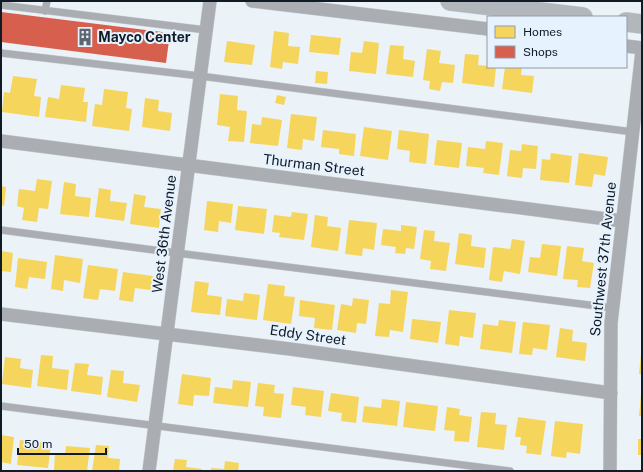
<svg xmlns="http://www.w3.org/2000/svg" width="643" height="472" font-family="'Public Sans',sans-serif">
  <rect width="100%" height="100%" fill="#ebf2f8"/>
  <path fill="#f6d55c" d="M274 31 289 33 288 46 300 47 298 64 283 62 282 69 270 67Z
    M311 35 341 38 339 55 309 52Z
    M227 41 255 45 252 65 224 62Z
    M364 41 379 43 376 74 349 71 351 52 362 53Z
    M390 45 404 46 403 59 415 61 413 77 386 74Z
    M427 49 441 51 439 63 455 65 453 83 442 82 440 91 429 89 430 81 423 80Z
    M465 54 479 55 478 65 488 66V67H496L494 87 462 83Z
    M505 67H522L521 75 534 76 532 93 502 89Z
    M316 71 328 72 327 84 315 83Z
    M13 76 37 79 34 96 41 97 39 117 2 112 4 92 10 93Z
    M61 85 85 88 83 102H88L86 122 45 117 48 97 59 99Z
    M104 89 128 92 126 108 132 109 129 131 92 126 95 104 102 105Z
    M220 94 238 96 237 110 247 111 244 142 228 141 230 127 217 125Z
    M277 95 286 97 284 105 275 103Z
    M145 98 159 100 158 111 172 113 170 131 142 127Z
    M291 114 317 117 314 141 303 139 302 150 287 148Z
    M262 117 282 120 278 146 250 143 252 124 261 125Z
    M364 127 392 131 388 160 360 156Z
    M323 130 356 134 354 156 339 154V149L321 147Z
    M399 130 429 134 426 164 409 162 410 151 397 149Z
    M437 140 462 143 459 168 434 165Z
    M486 141 503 143 499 175 483 173 484 168 466 166 468 147 485 149Z
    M522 144 538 146 536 169 523 168 522 178 507 176 510 150 521 151Z
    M551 153 572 156 569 183 540 180 542 159 550 160Z
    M579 153 608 157 605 176 594 174 592 187 575 185Z
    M37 179 52 181 48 209 39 208 37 222 22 220 24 208 17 206 19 189 35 191Z
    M64 182 76 184 75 196 91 198 89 217 60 214Z
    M1 186 6 187 4 206 1 205Z
    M99 188 111 190 110 201 127 203 124 221 95 217Z
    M134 194 146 196 144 207 161 209 159 228 130 224Z
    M207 201 233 204 231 223 219 221 218 232 204 230Z
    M238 206 267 209 264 234 235 230Z
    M292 212 308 214 304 240 279 237 280 233 272 232 274 215 291 217Z
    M315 215 328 217 327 226 341 228 338 251 311 247Z
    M349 220 377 223 374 250 363 248 362 256 345 254Z
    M401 225 417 227 414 249 406 248 405 254 395 253 396 247 381 245 383 229 401 231Z
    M424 230 435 231 434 241 450 243 446 271 430 269 431 261 420 259Z
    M459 233 472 235 471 246 486 248 484 268 455 264Z
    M512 239 525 241 520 274 504 271 502 282 489 280 493 247 510 249Z
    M542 244 561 246 557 276 528 272 530 257 540 258Z
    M567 246 584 248 582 261 594 263 590 288 577 287 578 280 563 279Z
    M1 251 13 253 11 272 1 271Z
    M55 255 83 259 80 283 64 280 63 291 51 289Z
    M18 258 47 262 45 279 29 277 27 289 15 287Z
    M88 265 118 269 115 291 100 289 98 300 83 298Z
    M123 272 153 276 151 290 135 288 133 302 119 300Z
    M195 281 209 283 207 295 222 297 220 315 191 312Z
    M268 284 285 286 284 296 295 297 291 324 263 320Z
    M391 290 408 292 403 332 390 330 389 337 375 336 379 303 390 304Z
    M244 293 260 295 257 320 225 316 227 299 243 301Z
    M353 298 369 300 366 324 357 323 356 333 337 330 341 304 352 306Z
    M300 300 335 305 332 330 314 328 315 318 299 316Z
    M449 310 476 313 473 338 460 336 459 346 445 344Z
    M412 319 441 322 438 343 410 339Z
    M499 320 516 322 512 353 480 349 483 324 498 326Z
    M523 322 550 325 547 350 533 348 532 355 519 354Z
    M560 328 573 330 572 341 587 343 585 361 556 357Z
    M41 355 53 356 52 368 69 370 67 390 37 386Z
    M641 355H642V374H639Z
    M5 357 21 359 20 368 33 370 31 388 2 384Z
    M75 363 89 364 87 375 103 377 101 395 71 391Z
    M111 370 124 371 123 383 140 385 137 402 107 397Z
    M182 374 211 378 209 396 194 395 193 406 178 404Z
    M233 380 251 382 248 407 213 403 215 387 232 389Z
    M258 383 275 385 274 393 284 394 281 418 263 416 264 407 255 406Z
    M293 387 324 391 321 417 305 415 306 407 291 405Z
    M331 393 359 397 356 423 341 421 342 413 328 411Z
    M641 395H642V416H639Z
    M382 399 400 401 397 426 362 422 364 406 381 408Z
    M406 402 438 406 435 431 403 427Z
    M447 407 460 409 459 415 472 417 469 442 454 441 455 431 444 430Z
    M481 412 496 413 495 424 507 425 504 450 477 447Z
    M518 417 546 421 541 455 526 453 527 446 520 445 521 437H515Z
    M555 421 583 424 580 454 567 452 566 458 551 456Z
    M1 435 14 437 11 464 1 462Z
    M638 439H642V455H638Z
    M20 440 51 444 48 468 17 465Z
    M96 445 109 446 108 458 120 459 119 471H92Z
    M66 446 90 448 87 471 54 470 55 453 65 454Z
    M175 459 187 460 186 467 202 469V471H173Z
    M225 461 239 463 238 471H211V468L224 469Z"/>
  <path fill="#d6604d" d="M1 12 170 33 166 63 1 42Z"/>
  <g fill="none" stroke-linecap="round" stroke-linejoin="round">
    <g stroke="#c9d0d5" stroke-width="8">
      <path id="service" d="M1 5 206 30
        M45 11 47 1
        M1 53 200 76 633 132
        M1 230 177 253 613 308
        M1 406 510 471"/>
    </g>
    <g stroke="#c9d0d5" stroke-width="14">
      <path id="minor" d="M252 1 488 29
        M626 46 642 48
        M1 141 622 221
        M1 314 290 349 611 393
        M149 471 210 1
        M610 471 611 323 642 51"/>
    </g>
    <g stroke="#c9d0d5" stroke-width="20">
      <path id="secondary" d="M450 1 583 17
        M626 22 642 24"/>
    </g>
    <use href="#service" stroke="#aaaeb2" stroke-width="7"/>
    <use href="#minor" stroke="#aaaeb2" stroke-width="13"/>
    <use href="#secondary" stroke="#b2b7bc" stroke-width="19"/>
  </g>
  <defs>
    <g id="building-bare" transform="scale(1.38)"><path d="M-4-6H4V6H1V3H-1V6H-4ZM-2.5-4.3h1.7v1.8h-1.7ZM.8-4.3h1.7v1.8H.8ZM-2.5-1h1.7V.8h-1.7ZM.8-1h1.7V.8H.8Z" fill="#5d666f" stroke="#e6f2fd" stroke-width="2.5" paint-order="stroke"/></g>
  </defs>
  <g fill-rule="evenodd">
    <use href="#building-bare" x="85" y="37"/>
  </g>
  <g text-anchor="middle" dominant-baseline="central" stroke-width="4" stroke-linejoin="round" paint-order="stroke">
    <g font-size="14" font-weight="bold" fill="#111b25" stroke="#e6f2fd" text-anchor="start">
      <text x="98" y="37">Mayco Center</text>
    </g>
    <g font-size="14" fill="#111b25" stroke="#e6f2fd">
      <text transform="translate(314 165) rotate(7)">Thurman Street</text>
      <text transform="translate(164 234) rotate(-83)">West 36th Avenue</text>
      <text transform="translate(603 259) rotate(-84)">Southwest 37th Avenue</text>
      <text transform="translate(308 335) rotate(8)">Eddy Street</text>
    </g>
  </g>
  <rect width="643" height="472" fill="none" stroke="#111b25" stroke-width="4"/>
  <rect x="487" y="16" width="140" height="52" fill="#e6f2fd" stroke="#919ca7"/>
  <rect x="495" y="26" width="20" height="12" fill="#f6d55c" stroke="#919ca7"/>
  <text x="523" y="36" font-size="12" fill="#111b25">Homes</text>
  <rect x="495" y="46" width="20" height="12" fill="#d6604d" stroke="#919ca7"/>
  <text x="523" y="56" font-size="12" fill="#111b25">Shops</text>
  <path d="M18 448v6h88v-6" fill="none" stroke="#111b25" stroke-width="2"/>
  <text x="24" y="448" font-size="12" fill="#111b25" stroke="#e6f2fd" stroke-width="3" paint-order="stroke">50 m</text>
</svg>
